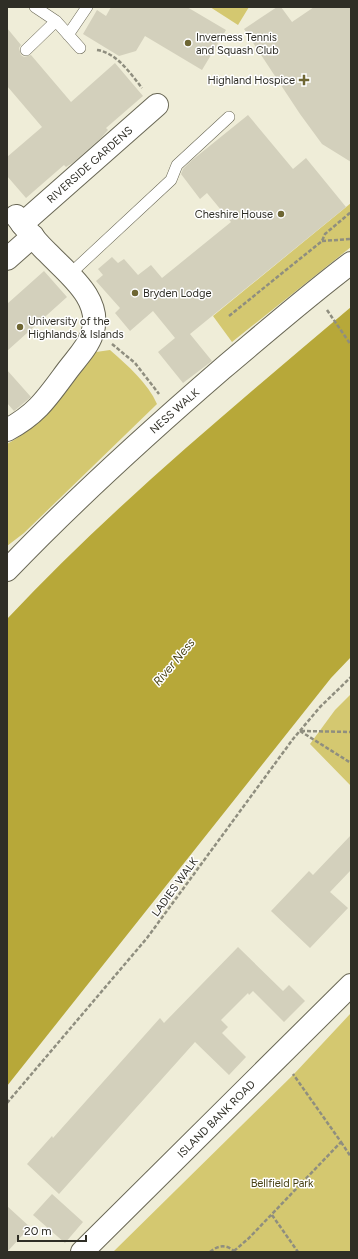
<svg xmlns="http://www.w3.org/2000/svg" width="358" height="1259" font-family="Figtree,sans-serif">
  <rect width="100%" height="100%" fill="#efedd8"/>
  <path fill="#d4c870" d="M210 7H249L238 25Z
    M351 203V247L232 342 213 316Z
    M110 350C128 366 148 383 157 404L24 533 7 546V444C48 422 69 387 96 352Z
    M351 694V786L310 744 335 710Z
    M351 1013V1252H113L294 1074Z"/>
  <path fill="#b7a839" d="M351 307V657L331 678 7 1086V619C113 506 233 407 351 307Z"/>
  <path fill="#d3d0bc" d="M111 7H187L226 30 202 70 145 36 136 51 119 56 83 34 97 10 106 16Z
    M277 7H281L292 22 314 7H351V162L322 144 300 114 244 29Z
    M7 28 21 45 19 48 21 55 24 57 31 55 71 102 115 63 143 96 106 128 108 130 101 138 74 162 66 167 64 165 26 198 7 176V157L42 127 7 86Z
    M248 115 293 169 306 158 346 207 190 334 212 361 183 383 158 352 175 338 153 311 130 331 115 313 120 308 96 281 103 275 98 269 112 257 118 263 124 259 138 275 151 265 162 278 231 222 207 193 200 199 181 174 183 169 191 161Z
    M44 271 67 297 7 351V304Z
    M7 370 31 397 14 411 7 403Z
    M351 835V870L330 892 348 908 310 948 271 911 309 871 313 875Z
    M238 947 283 991 289 985 305 1001 284 1022 253 991 249 995 248 993 221 1020 228 1027 222 1033 246 1057 229 1075 195 1042 59 1194 27 1164 52 1136 53 1138 160 1018 164 1023Z
    M52 1194 83 1222 65 1243 33 1215Z
    M7 1206 30 1227 7 1252Z"/>
  <g fill="none" stroke-linecap="round" stroke-linejoin="round">
    <g stroke="#696755" stroke-width="12">
      <path id="lane" d="M56 21 80 48
        M68 35 87 7
        M26 50 56 21 35 7
        M70 274 171 180 177 165 229 117"/>
    </g>
    <g stroke="#696755" stroke-width="24">
      <g id="street">
        <path id="s1" d="M22 224 157 105"/>
        <path d="M7 259 33 236"/>
        <path d="M7 430C37 414 47 398 67 371 75 360 88 347 92 334 104 300 68 274 48 253 36 242 26 229 16 216"/>
        <path id="s2" d="M7 570C75 499 148 433 222 369 265 333 306 297 351 263"/>
      </g>
    </g>
    <g stroke="#696755" stroke-width="24">
      <g id="secondary">
        <path id="s3" d="M82 1252 351 985"/>
      </g>
    </g>
    <path stroke="#8f8e7f" stroke-width="2.5" stroke-dasharray="4 2" stroke-linecap="butt" d="M97 50C117 53 130 73 142 88
      M322 241 351 239
      M327 310 351 345
      M229 316 322 241 325 234 351 212
      M112 344 135 363 159 394
      M300 731 351 763
      M301 731 351 732
      M7 1103 147 938 293 739 320 707 351 677
      M341 1142 351 1157
      M272 1215 298 1252
      M234 1251 249 1238 341 1142 293 1074
      M210 1252C218 1245 227 1244 235 1252"/>
    <use href="#lane" stroke="#fff" stroke-width="11"/>
    <use href="#street" stroke="#fff" stroke-width="22"/>
    <use href="#secondary" stroke="#fff" stroke-width="22"/>
  </g>
  <g fill="#6e6633" stroke="#fff" stroke-width="1.5">
    <circle cx="188" cy="43" r="4"/>
    <path d="M302 74h4v4h4v4h-4v4h-4v-4h-4v-4h4z"/>
    <circle cx="281" cy="214" r="4"/>
    <circle cx="135" cy="293" r="4"/>
    <circle cx="20" cy="327" r="4"/>
  </g>
  <g text-anchor="middle" dominant-baseline="central" stroke-width="3" stroke-linejoin="round" paint-order="stroke">
    <g font-size="11" fill="#2f2e26" stroke="#fff" text-anchor="start">
      <text x="196" y="37">Inverness Tennis<tspan x="196" dy="13">and Squash Club</tspan></text>
      <text x="295" y="80" text-anchor="end">Highland Hospice</text>
      <text x="273" y="214" text-anchor="end">Cheshire House</text>
      <text x="143" y="293">Bryden Lodge</text>
      <text x="28" y="321">University of the<tspan x="28" dy="13">Highlands &amp; Islands</tspan></text>
    </g>
    <g font-size="11" fill="#2f2e26" stroke="#fff">
      <text stroke="none"><textPath href="#s1" startOffset="90">RIVERSIDE GARDENS</textPath></text>
      <text stroke="none"><textPath href="#s2" startOffset="231">NESS WALK</textPath></text>
      <text transform="translate(175 887) rotate(-54)">LADIES WALK</text>
      <text stroke="none"><textPath href="#s3" startOffset="189">ISLAND BANK ROAD</textPath></text>
    </g>
    <g font-size="11" fill="#494215" stroke="#fff">
      <text x="282" y="1183">Bellfield Park</text>
    </g>
    <g font-size="12" font-style="italic" fill="#494315" stroke="#fff">
      <text transform="translate(174 662) rotate(-50)">River Ness</text>
    </g>
  </g>
  <rect width="358" height="1259" fill="none" stroke="#2f2e26" stroke-width="16"/>
  <path d="M18 1235v6h68v-6" fill="none" stroke="#2f2e26" stroke-width="2"/>
  <text x="24" y="1235" font-size="12" fill="#2f2e26" stroke="#ffffff" stroke-width="3" paint-order="stroke">20 m</text>
</svg>
